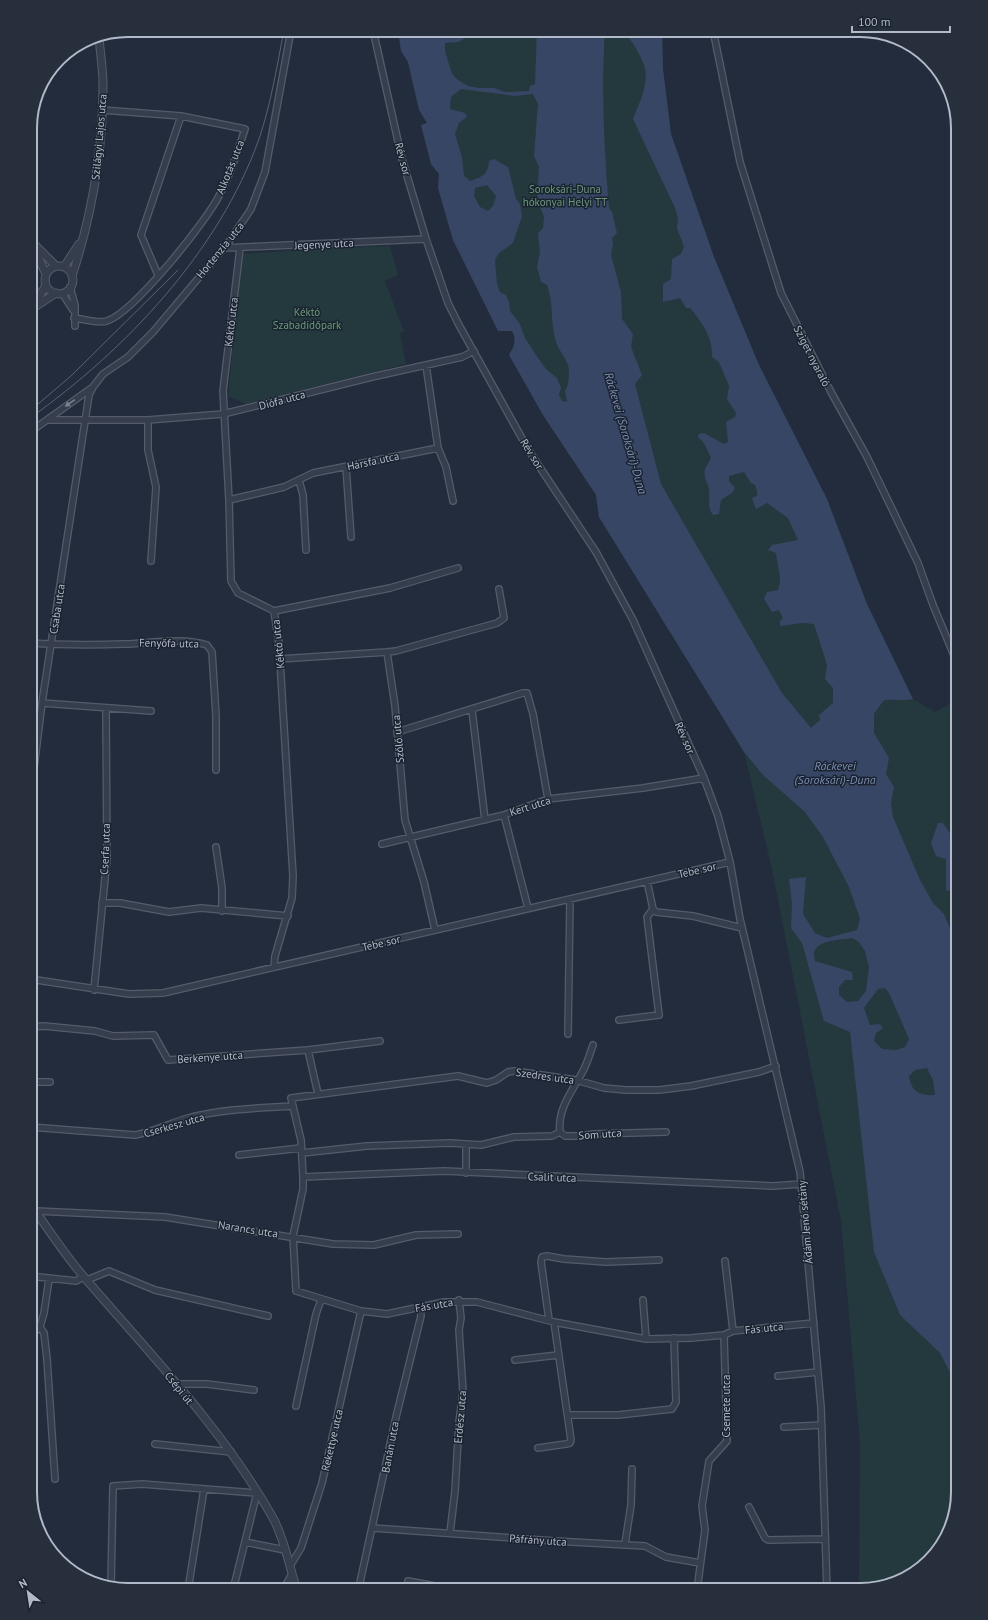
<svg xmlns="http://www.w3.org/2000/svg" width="988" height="1620" font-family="'PT Sans',sans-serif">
  <rect width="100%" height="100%" fill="#222c3c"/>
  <path fill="#24393d" d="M398 30H662L663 69 671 134 714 257 759 365 827 499 867 604 913 699 935 712 958 700V1492L942 1546 903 1580 859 1590 860 1443 841 1221 772 869 744 752 599 517 596 495 543 415 509 355C514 347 517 340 512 331H498L453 240 438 188 439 174 431 164 421 125 427 123 419 110 408 62 401 51Z
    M390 246 398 275 385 281 404 332 400 333 406 364 246 404 228 396 242 254 331 248Z"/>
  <path fill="#364664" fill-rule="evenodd" d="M398 30H482L473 32 459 42 445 43V51L452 74 458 80 468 86 479 88H494L505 92 529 91 530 86 535 84 537 30H605C601 90 604 148 609 208L612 212 617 233 612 238 613 244 611 255 621 292 622 319 633 334 631 347 642 375 635 384 661 484 782 693 811 728 820 720 819 715 833 703V688L825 679 827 665 814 624 802 623 780 626V621L783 618 779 610 772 612 764 599 767 592 778 590C783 577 777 566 776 553L768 550 772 545 798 540 788 518 767 503 756 509 752 498 757 496V491L755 485 751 483 744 472 729 476V481L735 488 732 493 721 500 719 514 713 515C707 507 710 499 709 490 709 484 703 480 705 469 706 466 709 462 711 458L704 443 698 437 699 434 704 433 724 444 728 442 726 422 735 417 736 413 727 399 729 386 719 362 712 357C713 338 702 322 690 308H686L680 298 663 302V284L671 279 672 259 681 254 684 247 677 228 678 218 675 208 633 119C639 103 650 83 644 65 640 53 631 41 624 30H662L663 69 671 134 714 257 759 365 827 499 867 604 913 699C903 701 894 699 884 700L874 714V733L889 758 886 774 894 787 891 803 893 817 920 880 933 903 944 914 958 947V1388L940 1353 900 1315 874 1252 850 1032 824 1021 802 943 791 928 792 903 789 879 806 877 803 914 815 933 827 938 857 930 860 919 849 887 823 837 805 812 763 775 744 752 599 517 596 495 543 415 509 355C514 347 517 340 512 331H498L453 240 438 188 439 174 431 164 421 125 427 123 419 110 408 62 401 51ZM461 89 515 96 533 94 538 104 534 156 539 167 537 198 544 217 543 228 538 233 540 252 537 267 541 282 547 285C554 303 550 324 556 342 559 352 568 359 569 370 569 377 569 385 565 391L567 402 562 401 559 395 561 388 557 378 546 369 536 355 525 338 520 324 510 311 509 302 506 295 500 292 497 284 495 260 499 253 513 243 522 216 520 204 516 199 508 167 494 159 489 161C488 175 482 177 470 181L464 176 462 157 455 134 459 123 467 117 465 113 450 109 451 97ZM487 185 496 196 493 206 488 211 480 207 474 196 475 188ZM852 938 859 942 865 951 869 967 866 991 858 1001 847 1002 839 995V987L845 980H853L852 972 815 961C808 940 838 940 852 938ZM885 988 889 993 909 1039 905 1047 896 1050 882 1049 874 1041 876 1033 883 1028 880 1024 870 1025 864 1008 878 989ZM927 1068 933 1080 935 1095C920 1096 911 1092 909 1076L915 1070Z
    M938 823H943L951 835H958V893L955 889 946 891V859L936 856 931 843Z"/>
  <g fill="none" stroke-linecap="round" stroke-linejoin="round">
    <g stroke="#545c6a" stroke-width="8">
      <path id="minor" d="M373 30 402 159 426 239 448 303 459 325 529 451 596 552 633 620 704 778 718 816 730 862 740 919 800 1172 821 1407 827 1590
        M713 30 740 162 781 293 831 392 867 457 918 563 933 605 958 665
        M30 129 32 132
        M223 248 426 239
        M240 248 223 391 229 500 231 581 238 593 274 611 279 644 293 876 292 898 275 956 274 967
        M158 275 141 235 181 116
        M70 287 75 305V326
        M62 293 73 310
        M74 318C85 319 97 324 107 321 134 312 207 221 220 194 231 173 238 151 245 129L181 116 102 110
        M47 420H148L223 414 372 377 462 357 474 351
        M148 420V450L156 487 151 561
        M30 432 93 387
        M438 448 446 467 453 501
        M346 467 351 537
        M299 480 303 495 306 550
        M229 500 284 487 313 473 438 448 426 365
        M274 611 390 588 458 568
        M30 643C62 645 94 645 125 644 150 643 184 637 207 645L212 652 216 716V770
        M387 652 396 651 497 623 504 618 499 589
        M280 659 387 652 395 706 405 820 424 882 435 930
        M42 703 151 711
        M472 710 485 820
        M397 732 523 693H527L533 714 548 799
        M30 800 42 703 89 395 93 387 103 374 128 357 153 332 228 243 251 209 265 172 291 30
        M504 815 528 908
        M382 844 504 815 548 799 643 788 704 778
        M216 847 222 888V911
        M647 881 653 909 656 912 693 916 742 928
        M102 903H120L169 912 201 908 288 916
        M30 979 129 994 163 993 730 862
        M94 990 107 858 106 708
        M619 1020 659 1015 647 917 653 909
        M30 1027 44 1026 95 1031 113 1036 154 1035 168 1060 308 1050 380 1041
        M568 1034 570 900
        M308 1050 318 1094
        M776 1066 759 1072 691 1086 659 1090H626L604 1088 576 1080 514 1071 508 1072 496 1080 487 1083 458 1076 291 1098 301 1140 303 1177V1189L293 1236 296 1291 361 1311 387 1314 444 1302H477L554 1322 646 1339 691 1338 724 1335 733 1331 814 1323
        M30 1082H50
        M30 1127 135 1135C154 1132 170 1123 188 1118 222 1109 259 1108 293 1106
        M560 1132C557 1108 574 1089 584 1069 588 1061 590 1053 593 1045
        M466 1144V1173
        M302 1153 367 1146 450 1143 481 1145 514 1137 552 1136 560 1132 565 1136H579L594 1134 666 1132
        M239 1155 301 1148
        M303 1177 444 1171 773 1186 801 1184
        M36 1211 165 1217 333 1244 374 1245 416 1235 458 1234
        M725 1261 733 1331
        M30 1276 76 1281 83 1277
        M87 1280 109 1271 155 1290 268 1316
        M643 1300 646 1339
        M549 1320 541 1262 542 1257 547 1256 564 1259 606 1262 659 1260
        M40 1327 44 1333 47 1359 55 1479
        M30 1336 40 1327 44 1313 49 1279
        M515 1360 558 1355
        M778 1376 818 1372
        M176 1384H207L254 1390
        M296 1406 316 1314 321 1300
        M568 1415H618L672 1409 676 1402 674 1338
        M784 1427 822 1425
        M155 1444 231 1452
        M538 1448 566 1444 570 1443 571 1440 554 1322
        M749 1507 765 1538 768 1540 825 1539
        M373 1528 555 1541 645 1546 666 1557 700 1563
        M450 1533 455 1491 459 1422 463 1392 459 1330 461 1318 459 1300
        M245 1542 285 1550
        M625 1544 631 1505 632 1469
        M290 1566 301 1548 322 1483 361 1311
        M408 1581 456 1590
        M111 1586 113 1486 142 1484 257 1493 233 1590
        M359 1587 396 1417 421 1316 420 1307
        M188 1590 204 1489
        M283 1590 292 1574
        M697 1590 705 1530 702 1506 709 1461 727 1441 724 1335"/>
    </g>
    <g stroke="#545c6a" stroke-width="9">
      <path id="tertiary" d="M30 240 56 266
        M34 248 46 274
        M45 280a14 14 0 1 1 28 0a14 14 0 1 1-28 0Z
        M64 267 79 244
        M72 276C92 215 103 149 103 84 103 69 100 52 99 36
        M35 304 46 285
        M30 310 56 293
        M30 1204C48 1228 64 1254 84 1277 150 1354 223 1429 273 1518 285 1540 289 1566 297 1590"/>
    </g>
    <use href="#minor" stroke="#363e4d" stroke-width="5.5"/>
    <use href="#tertiary" stroke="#363e4d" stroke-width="7"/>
    <path stroke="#586274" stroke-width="1" d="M30 411 72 375 178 270
      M30 418C126 350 219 251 259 139 271 104 277 66 284 30"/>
  </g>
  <defs><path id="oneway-solid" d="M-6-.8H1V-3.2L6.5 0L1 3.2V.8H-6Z"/></defs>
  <use fill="#7a8291" href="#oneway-solid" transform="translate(70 403) rotate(145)"/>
  <g text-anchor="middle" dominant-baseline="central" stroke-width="3" stroke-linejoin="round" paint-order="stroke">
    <g font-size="11" fill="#b2b9c8" stroke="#1b2331">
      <text transform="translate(99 137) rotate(-85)">Szilágyi Lajos utca</text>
      <text transform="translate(403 159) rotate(75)">Rév sor</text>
      <text transform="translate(230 167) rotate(-68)">Alkotás utca</text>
      <text transform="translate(324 244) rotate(-3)">Jegenye utca</text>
      <text transform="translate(220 250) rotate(-51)">Hortenzia utca</text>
      <text transform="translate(231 322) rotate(-83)">Kéktó utca</text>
      <text transform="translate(812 356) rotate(63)">Sziget nyaraló</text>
      <text transform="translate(282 400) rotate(-15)">Diófa utca</text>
      <text transform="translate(532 454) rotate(58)">Rév sor</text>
      <text transform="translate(373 461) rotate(-12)">Hársfa utca</text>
      <text transform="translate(57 609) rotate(-81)">Csaba utca</text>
      <text transform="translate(169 643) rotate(1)">Fenyőfa utca</text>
      <text transform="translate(278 644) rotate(-96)">Kéktó utca</text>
      <text transform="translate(685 738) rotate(66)">Rév sor</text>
      <text transform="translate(398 739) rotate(-95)">Szőlő utca</text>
      <text transform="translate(530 806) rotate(-18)">Kert utca</text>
      <text transform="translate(105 849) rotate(-88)">Cserfa utca</text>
      <text transform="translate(697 870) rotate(-13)">Tebe sor</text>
      <text transform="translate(381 943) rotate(-13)">Tebe sor</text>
      <text transform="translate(210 1057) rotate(-4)">Berkenye utca</text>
      <text transform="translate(545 1076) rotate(8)">Szedres utca</text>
      <text transform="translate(174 1125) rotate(-16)">Cserkesz utca</text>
      <text transform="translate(600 1134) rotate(-4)">Som utca</text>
      <text transform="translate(552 1177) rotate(2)">Csalit utca</text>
      <text transform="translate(805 1222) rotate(-95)">Ádám Jenő sétány</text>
      <text transform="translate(248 1229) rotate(9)">Narancs utca</text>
      <text transform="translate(434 1305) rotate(-10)">Fás utca</text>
      <text transform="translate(764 1328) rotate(-6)">Fás utca</text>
      <text transform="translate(179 1388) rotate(51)">Csépi út</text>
      <text transform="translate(726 1406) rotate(-90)">Csemete utca</text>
      <text transform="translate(460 1417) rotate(-85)">Erdész utca</text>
      <text transform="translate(332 1440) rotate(-77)">Rekettye utca</text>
      <text transform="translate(390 1447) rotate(-79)">Banán utca</text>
      <text transform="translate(538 1540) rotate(4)">Páfrány utca</text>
    </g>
    <g font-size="11" fill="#689a77" stroke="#1b2331">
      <text x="565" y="189">Soroksári-Duna<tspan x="565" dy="13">hókonyai Helyi TT</tspan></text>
      <text x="307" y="312">Kéktó<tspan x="307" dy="13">Szabadidőpark</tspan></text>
    </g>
    <g font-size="12" font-style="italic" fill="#798db1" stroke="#1b2331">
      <text transform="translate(626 433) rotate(74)">Ráckevei (Soroksári)-Duna</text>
      <text x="835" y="765">Ráckevei<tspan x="835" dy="14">(Soroksári)-Duna</tspan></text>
    </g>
  </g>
  <path d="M0 0H988V1620H0ZM128 37H860A91 91 0 0 1 951 128V1492A91 91 0 0 1 860 1583H128A91 91 0 0 1 37 1492V128A91 91 0 0 1 128 37Z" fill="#272f3d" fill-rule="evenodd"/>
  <path fill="none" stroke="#b2b9c8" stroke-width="2" d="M128 37H860A91 91 0 0 1 951 128V1492A91 91 0 0 1 860 1583H128A91 91 0 0 1 37 1492V128A91 91 0 0 1 128 37Z"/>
  <g transform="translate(28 1592) rotate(330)" stroke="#1b2331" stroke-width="3" paint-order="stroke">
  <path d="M0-3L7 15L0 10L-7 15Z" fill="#b2b9c8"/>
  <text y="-6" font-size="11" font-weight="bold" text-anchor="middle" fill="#b2b9c8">N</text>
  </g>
  <path d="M852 26v6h98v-6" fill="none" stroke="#b2b9c8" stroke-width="2"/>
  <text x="858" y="26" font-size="12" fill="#b2b9c8" stroke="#1b2331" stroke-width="3" paint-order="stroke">100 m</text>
</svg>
